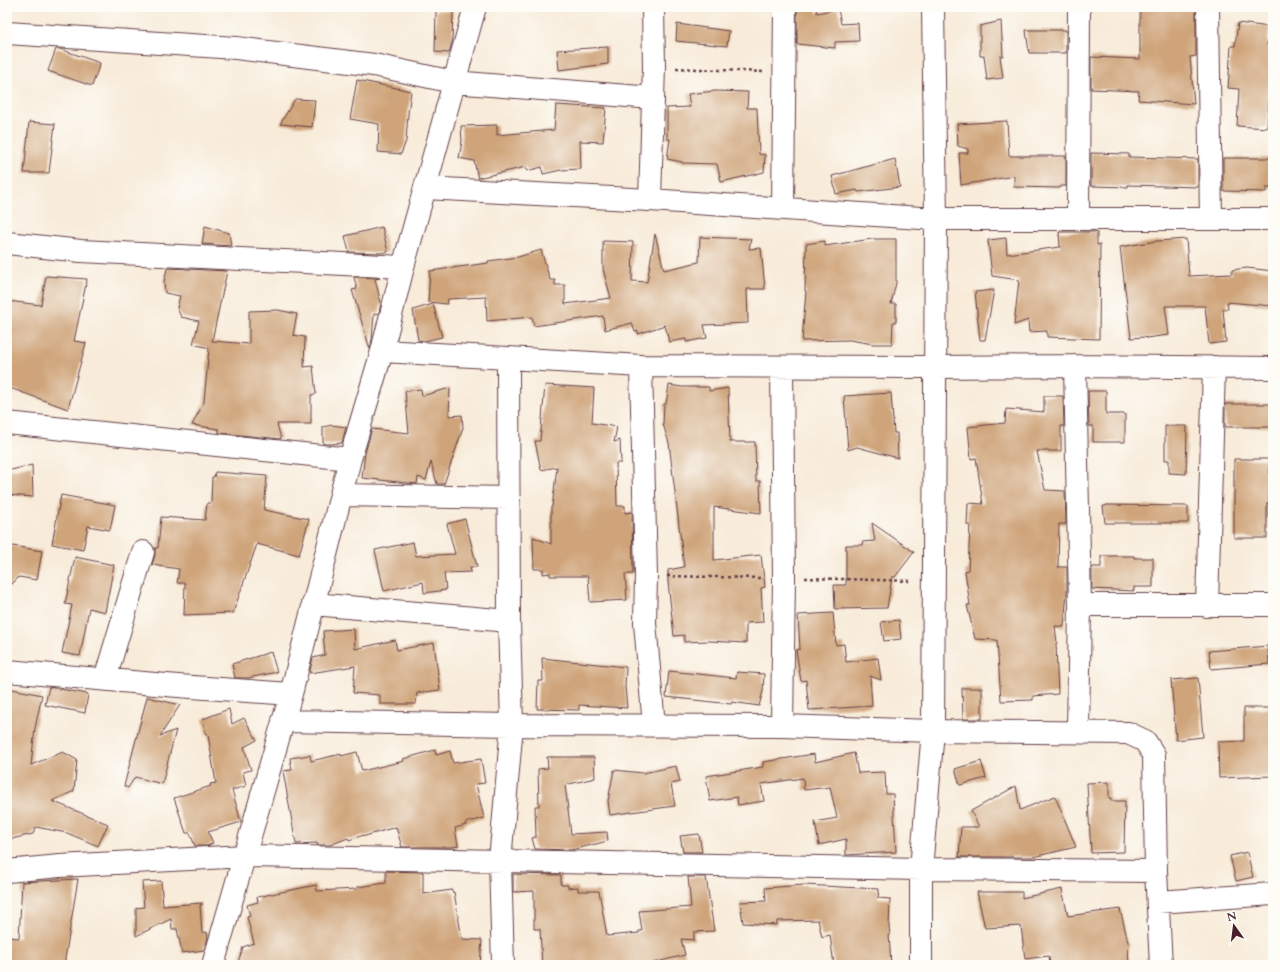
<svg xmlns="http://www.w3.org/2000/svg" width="1280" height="972" font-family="Cardo,serif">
  <rect width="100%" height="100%" fill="#fdfcf7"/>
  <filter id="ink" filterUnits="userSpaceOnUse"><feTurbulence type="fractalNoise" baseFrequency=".025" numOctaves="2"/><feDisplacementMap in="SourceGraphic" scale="8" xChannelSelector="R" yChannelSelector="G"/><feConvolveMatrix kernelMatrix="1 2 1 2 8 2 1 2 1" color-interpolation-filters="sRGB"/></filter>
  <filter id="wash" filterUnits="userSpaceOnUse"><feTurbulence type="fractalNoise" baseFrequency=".012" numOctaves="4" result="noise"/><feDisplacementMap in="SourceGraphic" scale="16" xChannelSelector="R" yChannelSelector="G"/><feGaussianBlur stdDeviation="0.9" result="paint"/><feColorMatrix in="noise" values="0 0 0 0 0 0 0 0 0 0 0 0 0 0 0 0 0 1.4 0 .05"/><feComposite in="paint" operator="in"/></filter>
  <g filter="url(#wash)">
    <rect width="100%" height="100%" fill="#f8ebd9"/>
    <g id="blocks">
      <path fill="#cfa47a" d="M797 7H816L817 13 838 9 841 24 858 23 859 41 835 42V48L797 44Z
        M1140 7H1196V56L1190 57 1194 104 1138 100 1139 91 1091 89V57L1140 59Z
        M436 10 453 11 452 42 449 53 435 52Z
        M1001 21 1003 56H1000L1003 78 987 80 984 56H980V26Z
        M1238 23 1270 27 1267 45H1273V89H1270L1267 128 1237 126 1239 89 1228 88 1231 46H1235Z
        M677 24 729 31 727 46 676 41Z
        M1026 30H1066V53H1029Z
        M608 47V64L559 70 557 50Z
        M56 49H60L100 63 92 86 48 71Z
        M357 80 411 91 408 114 406 141 401 154 378 152 379 124 350 119Z
        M715 91 748 92 747 108H757L759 154 765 155 764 172 721 182 717 164 682 163V162L667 159 670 139H667V108L690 107 688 94Z
        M295 99 315 100 312 127 280 124Z
        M556 105 606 108 603 142 580 141 581 169 561 170 543 174 542 167 527 171 526 167 478 178 474 161 459 158 462 141 461 126 497 125V135L554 130Z
        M1007 121 1009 156H1066V186H1060V188L1014 187V176L961 185 959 153H968V149L958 146 957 124Z
        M29 122 55 124 49 173H24Z
        M1091 153 1129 154V157L1198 159V187L1128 185V187L1091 186Z
        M1223 158H1273V188H1266V192L1223 191Z
        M895 159 900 187 858 192 857 190 836 194 832 176Z
        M205 226 229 233 231 246 202 244Z
        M382 227 388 252 381 253 349 252 345 236Z
        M1059 232H1097V245L1100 244 1099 339 1047 337V331L1029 332 1028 320 1014 325 1019 280 992 276 988 240 1006 238 1007 254 1060 247Z
        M655 234 664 270 699 262 700 237 751 239 749 249 761 248 765 289H747L748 323 704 325 707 338 686 342V339L669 342 665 325 638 334V331L635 332 632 323 605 330 603 316 534 326 532 317 487 321 486 297 448 299 447 304 428 302 430 271 488 263V261L518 257 541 250 550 280H555V285H565V304L611 298 603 269V241L633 242 632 281 647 282Z
        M872 239H896V283L891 304H896V322H893L892 344H873L850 340 802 341 806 291H805L806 244 825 241V246Z
        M1186 239 1189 276 1232 274V270L1247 268 1273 271V306L1227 302 1228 309H1223L1226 342 1209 344 1205 306H1165L1169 335 1146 338 1145 337 1131 338 1120 247 1157 241Z
        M167 268 227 271 212 341 249 344V311L278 310 297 314 293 335 305 337 304 367 313 366 316 394 311 395V424H277L281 439 219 433V429L192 425 204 402 209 348 193 344 199 321 181 317 177 308 180 296 165 293 164 282Z
        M46 276 87 279 74 341 86 343 68 409 7 387V301L41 305Z
        M354 277 380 278 375 279 381 303 379 313 374 314 372 339 370 349 352 290 357 289Z
        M994 290 985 340H980L975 292Z
        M433 304 442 337 424 341 418 340 413 310Z
        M545 385 594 388 592 423 617 427 614 442 620 440 621 463H616L617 506H625V513L632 512 633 571V574H625L627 600 590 602 588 576H550V573L543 574V569H534L533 537 551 544V507H552L557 467 541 470 535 441H540Z
        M669 385 682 387H709V391L728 388 730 442H755L756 481H760L761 513 714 507V560L761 555 765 587 761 588 763 622 746 623V643L709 641 684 642V635L674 636 668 582V570L684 567 669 443 663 424 664 404H666Z
        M450 388 449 416 462 415 463 428 444 484H437L431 462 426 480 418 477 417 484 362 478 365 453 372 429 409 433 405 391 421 389 422 396Z
        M1088 391H1106V414H1125V442H1093V426H1089Z
        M891 393 894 433H897L898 458 857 447 848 450 844 396Z
        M1044 396H1063L1064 426H1061V451H1037L1045 490 1065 491 1066 524H1059L1058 567H1067V591L1064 627 1055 626 1057 643H1056L1057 672 1058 694 1033 696V700L1001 701 997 640 975 639 967 605H970L965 571 968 570 970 525H967L968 503 983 504 976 458 971 459 968 427 1005 423 1006 409 1044 412Z
        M1225 404H1273V427H1225Z
        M332 425 346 427 342 443 330 444H323V427Z
        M1165 426H1187L1186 474 1169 473V460H1165Z
        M1234 459H1270L1269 503H1267V538H1234Z
        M32 465 33 497 7 495V471Z
        M215 472 267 476 264 510 309 519 299 555 257 544 233 613 184 615 185 583H177L179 569 152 565 155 555V548H158L161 517 205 520 207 503H211L212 477H214Z
        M61 495 115 505 110 530 88 526 83 550 52 544Z
        M1106 505 1188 506V523H1105L1103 506H1106Z
        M465 519 477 567H470L471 572 444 573 446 590 424 593 423 582 384 591 375 550 413 542 416 556 455 554 447 524Z
        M872 523 914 552 895 577H892L887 608 835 609 834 585H846V545H863L862 542 875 541Z
        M7 545 42 551 37 580 19 577 7 589Z
        M1101 556H1134V558H1153V587H1134V591L1092 589V567H1101Z
        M75 557 114 565 105 612 89 608 80 656 62 653 72 605 65 604Z
        M833 613 836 645 844 644 846 662 878 658 881 680 870 676 872 706 809 710 806 680 801 681 796 650 800 649 798 615Z
        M899 620 901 639 884 641 881 622Z
        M354 629 355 649 395 640 397 650 434 643 440 690 417 693 416 704H380V695L353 693 355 666 310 673V670L313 658 325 655 323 631Z
        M1268 646 1269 664 1211 669 1209 651Z
        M271 652 277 672 248 678H235L232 664Z
        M542 658 626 667 625 686 627 708 579 705V710L537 709 538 681H543Z
        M669 671 736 678 737 672 764 674 763 691 759 706 732 702 731 704 666 697Z
        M1198 678 1203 737 1176 740 1171 680Z
        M49 687 88 694 85 713 45 705Z
        M7 688 42 695 35 728 31 765 63 752 77 760 74 791 52 801 108 824 98 846 67 833 36 827 33 834 7 840Z
        M962 688H982V719H963Z
        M147 697 180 705 160 736 176 730 162 784 135 777 128 788 124 786Z
        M1244 708H1273V776L1219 778 1218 742 1244 741Z
        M229 709 232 724 244 718 257 740 244 747 251 770 243 772 246 786 232 790 241 822 208 832 213 843 207 846H195L190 833H186L174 798 211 786 210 784 216 783 208 735H206L203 719Z
        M435 750 436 755 450 751 453 763 481 759 485 783 476 784 484 818 465 823 466 825 455 828 458 846 451 847H402L396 827 365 836 364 835 349 840 348 838 330 845H317V843L296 844 283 771 292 770 290 758 310 755 311 761 341 754V756L357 752 362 771 404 761 403 759Z
        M854 753 858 773 885 772 886 794H893L896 852 846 855V839L819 845 815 822 837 818 830 787 804 790 803 778 761 784 764 801 738 805 737 797 710 801 706 776 763 767V762L814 754 815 762Z
        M547 757H594L595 778 565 785 571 834 607 832 608 841 571 850 535 849 532 838 536 837 535 806H539L538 769 548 768Z
        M981 761 986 778 960 785 955 769Z
        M676 766 680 782 671 784 675 806 610 815 608 801 614 770 643 773Z
        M1109 782V798H1111V801H1125L1124 852 1091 853 1087 783Z
        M1016 786 1020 810 1055 796 1076 847 1033 857H959L961 827H979L971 811Z
        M699 834 702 852H683L680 836Z
        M1247 852 1253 877 1236 881 1230 856Z
        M386 871 423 872V894L452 890V892H454L462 939 482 940 480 965H237L243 947 254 943 247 917 250 916 247 905 258 902 257 897 316 885 317 891 357 889V887L386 883Z
        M513 874 561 875V885H568V888L578 887V891H599L607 936 639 933V931H642L639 911 691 907 688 877H706L714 931 694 932V940L681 939 685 955 645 965H542L540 929H534V891L513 892Z
        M78 879 64 965H7V937L19 938 22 882Z
        M161 881 163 906 202 903V905H200L202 933 207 932 208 938 204 950 182 953 177 929H172L171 919 136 936V908L144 907 142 882Z
        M804 885 879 889 878 898 890 899 889 927 890 935H889L891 965H834L830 935 822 937 818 920 777 921V925L743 923 740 902 766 901 765 888Z
        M1062 889 1068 916 1120 909 1129 946 1128 947 1129 965H1050L1049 956 1025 959 1021 926 985 928 977 892H1022V898Z"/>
    </g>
  </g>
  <g filter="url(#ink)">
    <use href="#blocks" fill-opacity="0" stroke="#643e45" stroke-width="1"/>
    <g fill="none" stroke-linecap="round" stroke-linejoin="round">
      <g stroke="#643e45" stroke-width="24">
        <path id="street" d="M1208 7 1211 219
          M7 33 236 48 374 65 453 82 653 98
          M425 188 650 200 936 219H1273
          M650 200 654 66 653 7
          M783 209 785 7
          M1078 218 1079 7
          M7 243 81 251 403 267
          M382 351 403 267 475 7
          M508 358 641 366 935 367 1075 366 1273 368
          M641 366 646 576 645 623 654 726
          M1075 366 1080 605 1078 732
          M7 423 350 459
          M341 495 509 498
          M313 604 509 621
          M1080 605H1273
          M1207 606 1214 367
          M7 671 178 686 291 694
          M105 679 143 552
          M283 721 512 725 782 726 933 731 1128 733 1145 741 1154 755 1156 871 1161 965
          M782 726 784 578 782 367
          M7 871 60 866 245 856 921 869 1156 871
          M1158 902 1273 894
          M213 965 291 694 350 459 382 351 508 358 509 621 512 725 500 861 503 965
          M921 965V869L933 731 936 219 933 7"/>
      </g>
      <path stroke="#643e45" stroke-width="2.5" stroke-dasharray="3 3" stroke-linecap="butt" d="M676 68 763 72
        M667 576 762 578
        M805 578 912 581"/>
      <use href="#street" stroke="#fff" stroke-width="22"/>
    </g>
  </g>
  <rect width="1280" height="972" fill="none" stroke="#fdfcf7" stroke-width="24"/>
  <g transform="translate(1234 926) rotate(346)" stroke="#fdfcf7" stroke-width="3" paint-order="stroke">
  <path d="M0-3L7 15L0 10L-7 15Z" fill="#4a1f2b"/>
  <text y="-6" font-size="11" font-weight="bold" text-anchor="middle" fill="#4a1f2b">N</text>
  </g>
</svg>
